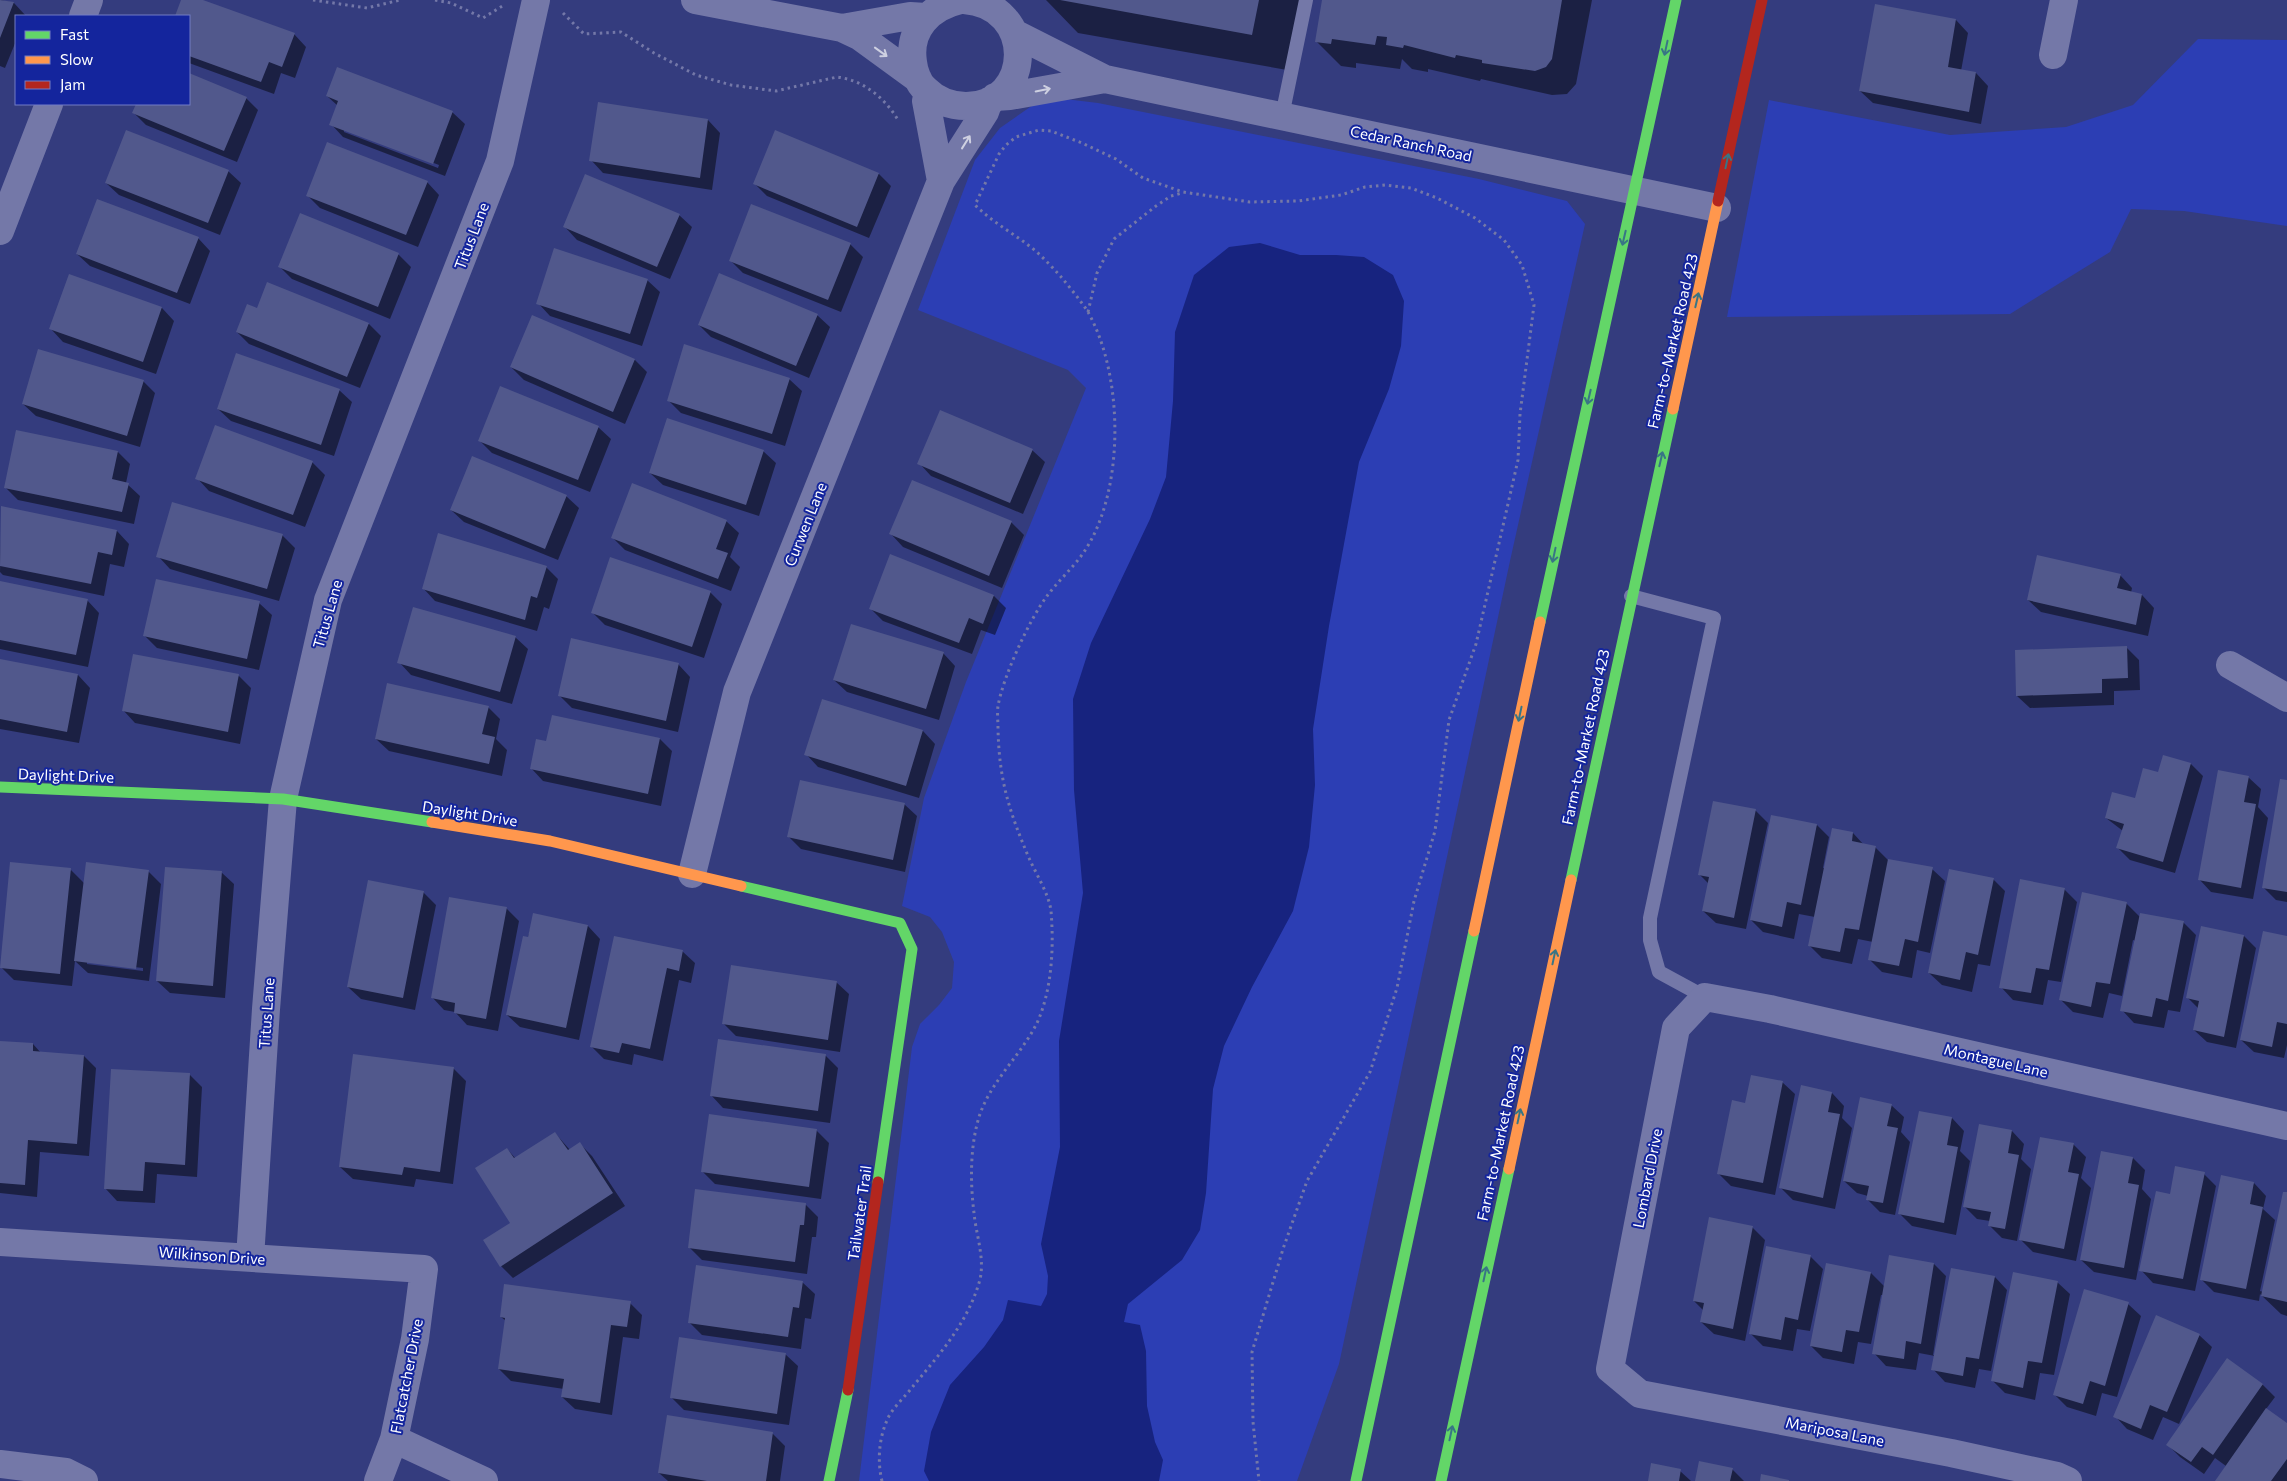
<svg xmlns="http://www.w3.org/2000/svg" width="2287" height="1481" font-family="Commissioner,sans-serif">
  <rect width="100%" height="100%" fill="#343c7e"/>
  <path fill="#2c3eb4" d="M2198 39 2287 40V226L2184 211 2131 209 2110 252 2010 314 1727 317 1769 100 1950 135 2066 127 2133 105Z
    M1065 99 1098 103 1479 179 1567 201 1585 224 1510 561 1339 1364 1297 1481H859L912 1047 920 1024 939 1005 952 988 954 962 942 932 930 917 902 906 924 798 966 682 1086 388 1068 370 918 310 975 160 1000 128 1033 105Z"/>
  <path fill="#17237f" d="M1260 243 1300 255H1336L1364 257 1393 275 1404 301 1401 346 1389 389 1359 462 1329 626 1313 729 1315 785 1309 847 1293 911 1252 987 1224 1046 1213 1089 1206 1193 1200 1230 1182 1260 1128 1304 1124 1322 1140 1325 1146 1351 1147 1406 1155 1442 1163 1460 1159 1481H929L924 1471 931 1432 950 1385 984 1347 1003 1320 1008 1300 1041 1306 1047 1294 1048 1276 1041 1244 1060 1147 1059 1041 1083 893 1074 790 1073 699 1091 643 1150 519 1166 477 1173 401 1175 332 1194 275 1229 247Z"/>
  <path fill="#0007" fill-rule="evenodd" d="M0 0 14 3 26 16H16V41L5 68 0 66Z
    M182 0H200L294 34 306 47 295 78 281 73 274 94 189 63V16H176Z
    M1046 0H1300L1287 70 1078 33Z
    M1323 0H1592L1576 84 1567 94 1552 95 1481 79 1480 81 1428 69V72L1412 69 1402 59 1400 69 1356 63V68L1341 66 1316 41Z
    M1876 5 1956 20 1968 33 1961 71 1976 73 1988 86 1981 124 1873 103 1860 91Z
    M189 74 246 98 258 110 237 162 146 125 134 113 137 104H189Z
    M327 96 452 112 465 124 445 176 343 137 331 124 338 106ZM344 129 439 165 438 168 344 132Z
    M708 120 720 133 712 190 603 173 591 160Z
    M228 171 241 183 220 235 119 195 106 183Z
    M879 174 891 186 869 238 767 196 754 183Z
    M427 182 439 195 418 247 320 208 307 195Z
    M301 215 399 255 411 267 390 319 292 279 280 267Z
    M679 215 692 227 670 279 577 240 565 227Z
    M198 238 210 251 190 304 90 266 77 254Z
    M850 244 863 257 841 312 743 273 730 260Z
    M69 276 162 308 174 321 156 374 63 342 51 329Z
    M647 280 660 292 642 346 550 316 538 303Z
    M817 315 830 327 809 378 711 337 699 325Z
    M369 324 381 336 360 388 249 344 237 332Z
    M635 360 647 372 625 424 524 380 511 367Z
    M789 379 802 391 785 446 681 413 668 400Z
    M143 381 155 393 140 447 36 416 23 404Z
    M339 390 352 402 334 456 231 421 218 409Z
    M216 427 312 462 325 475 305 527 209 491 197 478Z
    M598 427 611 439 590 492 492 453 479 440Z
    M1032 450 1045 462 1023 514 931 476 919 463Z
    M763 451 776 463 759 516 663 485 650 473Z
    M118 452 130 464 126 483 140 496 134 524 18 500 5 487Z
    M566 496 579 508 558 560 464 522 451 510Z
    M2 507 117 531 129 544 124 567 110 564 104 596 3 575 0 572Z
    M726 521 739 533 730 557 740 567 731 591 625 550 612 537Z
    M1011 522 1024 535 1002 588 903 547 891 534Z
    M282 535 295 548 279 601 170 569 158 556Z
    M546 567 558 579 549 609 544 607 537 631 435 601 423 588Z
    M2120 575 2132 588 2131 593 2142 595 2154 608 2148 636 2041 612 2028 600Z
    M0 582 87 600 99 613 88 667 0 649Z
    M710 592 722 604 704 658 605 625 593 613Z
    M994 596 1006 608 995 635 981 630 972 654 883 621 870 608Z
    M259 603 272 615 259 670 157 648 145 636Z
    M515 637 528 649 512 704 411 675 399 662Z
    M2126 647 2139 660 2140 690 2114 691V705L2030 708 2017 696Z
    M943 653 955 666 939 720 847 692 834 680Z
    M0 660 78 675 90 688 79 743 0 729Z
    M678 664 690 677 678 732 572 708 559 695Z
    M239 676 251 688 240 744 135 723 123 710Z
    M822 700 923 731 935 744 919 798 818 767 806 754Z
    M488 707 500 719 496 739 507 750 502 776 389 751 376 739Z
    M660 739 672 751 661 806 543 781 531 768 547 743Z
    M2191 764 2203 776 2175 873 2130 860 2118 848 2123 831 2106 818 2136 800 2159 774Z
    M2248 777 2261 789 2258 807 2268 818 2253 899 2211 892 2199 879Z
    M2287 781V902L2276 900 2263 887Z
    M1714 802 1756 811 1768 823 1746 929 1716 923 1703 911 1709 884 1699 874Z
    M904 804 917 816 905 872 801 849 789 837Z
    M1817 825 1829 837 1823 868H1825L1853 833 1864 845 1875 847 1889 861 1932 869 1945 881 1930 953 1917 950 1912 978 1882 972 1870 960 1873 942 1858 939 1852 964 1822 958 1809 945 1815 917 1799 914 1794 939 1763 932 1751 920Z
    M71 870 85 884 148 871 161 884 149 981 88 973 75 961 72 986 14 980 1 967ZM87 962 143 968V971L87 964Z
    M221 872 234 884 225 998 170 993 157 981Z
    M1993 879 2005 891 1990 966 1978 964 1972 992 1942 985 1929 973Z
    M2064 889 2077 902 2061 982 2048 980 2043 1005 2013 1000 2001 987Z
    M423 892 436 905 415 1010 361 999 348 987Z
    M2126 903 2140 917 2183 922 2196 935 2180 1012 2168 1010 2164 1028 2134 1023 2122 1010 2136 941 2133 940 2122 996 2109 993 2103 1018 2073 1012 2061 1000Z
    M506 908 519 921 498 1031 467 1025 455 1012 444 1010 432 997Z
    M534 915 588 926 600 939 579 1040 520 1027 507 1015Z
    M2244 936 2256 948 2236 1048 2207 1042 2194 1030 2199 1009 2188 998Z
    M2287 938V1045L2284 1058 2254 1052 2241 1040Z
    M682 951 695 963 691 983 679 980 663 1061 634 1054 632 1065 604 1059 592 1047Z
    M836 982 849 994 840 1052 736 1036 724 1024Z
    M719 1041 826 1056 838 1068 830 1123 723 1108 711 1095Z
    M0 1042 33 1044 41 1053 84 1056 96 1068 89 1156 40 1152 37 1197 0 1193Z
    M453 1068 466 1081 453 1184 416 1179 414 1187 353 1179 340 1167Z
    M190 1075 202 1087 197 1177 157 1174 155 1203 117 1201 105 1188Z
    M1782 1082 1795 1094 1775 1195 1731 1186 1719 1174 1746 1104Z
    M1832 1093 1844 1106 1842 1118 1852 1128 1835 1209 1793 1200 1781 1188Z
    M1891 1105 1904 1117 1901 1132 1910 1142 1895 1215 1880 1212 1867 1199 1868 1196 1857 1193 1844 1181Z
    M1952 1118 1964 1131 1960 1151 1970 1161 1956 1235 1912 1226 1900 1214Z
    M1980 1125 2012 1131 2024 1144 2021 1159 2031 1169 2017 1241 2002 1238 1990 1226V1221L1977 1219 1964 1206Z
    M816 1130 829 1143 821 1199 715 1184 703 1172Z
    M555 1133 570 1150 580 1144 592 1156 625 1206 513 1278 501 1266 512 1223 507 1149 516 1159Z
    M2073 1144 2086 1157 2081 1178 2091 1188 2076 1261 2033 1252 2021 1240Z
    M2133 1158 2145 1170 2142 1189 2151 1199 2136 1280 2094 1272 2081 1260Z
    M2204 1174 2216 1186 2195 1291 2153 1283 2141 1270 2171 1195Z
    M2254 1183 2266 1196 2263 1209 2275 1220 2260 1291 2263 1292 2287 1194V1316L2281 1314 2260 1294 2259 1301 2214 1292 2201 1279Z
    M806 1205 818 1217 816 1237H812L807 1274 702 1260 689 1247Z
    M1752 1227 1765 1240 1745 1341 1714 1334 1701 1322 1703 1310 1694 1301Z
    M1810 1256 1823 1269 1810 1331 1797 1329 1793 1351 1763 1346 1750 1333Z
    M1934 1264 1946 1276 1933 1355H1935L1995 1277 2007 1290 1991 1371 1979 1369 1975 1388 1945 1382 1933 1369 1935 1356 1919 1353 1916 1370 1886 1366 1874 1353 1883 1295H1881L1871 1344 1858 1342 1854 1364 1823 1358 1811 1346 1871 1273 1885 1287Z
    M802 1282 815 1294 811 1319 805 1318 801 1349 702 1335 690 1323Z
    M2057 1282 2070 1294 2054 1375 2040 1373 2035 1400 2005 1393 1993 1381Z
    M630 1303 642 1315 639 1339 623 1337 612 1415 575 1409 562 1397 564 1389 511 1381 499 1369 506 1321 501 1317Z
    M2128 1304 2141 1316 2117 1397 2102 1393 2096 1416 2067 1407 2055 1395Z
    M2199 1335 2212 1347 2179 1424 2163 1417 2153 1440 2127 1429 2115 1416Z
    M785 1354 798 1366 789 1425 684 1410 671 1397Z
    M2262 1384 2275 1397 2266 1409 2287 1424V1481H2216L2226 1466 2215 1458 2204 1474 2180 1457 2167 1444Z
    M668 1417 773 1434 785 1446 780 1481H668L659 1473Z
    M1732 1469 1744 1481H1697Z
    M1680 1471 1691 1481H1649Z"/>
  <path fill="#51588c" d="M0 0 14 2 0 38Z
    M181 0H203L295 33 282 67 269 62 261 82 189 56V16H175Z
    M1060 0H1259L1252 35Z
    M1322 0H1562L1552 59 1546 67 1535 71 1482 63V60L1456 55 1455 58 1404 45 1403 48 1386 45 1387 37 1377 36 1375 45 1332 39 1331 44 1315 42Z
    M1875 4 1956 19 1948 67 1976 72 1969 112 1859 91Z
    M337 67 453 111 433 164 329 125 338 101 326 96Z
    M189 73 247 97 224 151 132 113 136 104H189Z
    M598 102 708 119 700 178 589 161Z
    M126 130 229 170 208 223 105 183Z
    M775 130 879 173 857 227 753 184Z
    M327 142 428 181 406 235 306 196Z
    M585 174 680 214 657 267 563 227Z
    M97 199 199 237 177 293 76 254Z
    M751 204 851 243 828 300 729 261Z
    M300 213 399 253 378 307 278 267Z
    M554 248 648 279 630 334 536 304Z
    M719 273 818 314 796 366 698 325Z
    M69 274 162 307 143 362 49 329Z
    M267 282 369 323 347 377 236 332 247 304 257 308Z
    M532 315 635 359 613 412 510 367Z
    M684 344 790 378 772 434 667 401Z
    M38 349 144 380 127 436 22 404Z
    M236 353 340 389 321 445 217 409Z
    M500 386 599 426 578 480 478 441Z
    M940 410 1033 449 1010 503 917 464Z
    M667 418 764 450 746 505 649 473Z
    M215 425 313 461 293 515 195 479Z
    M16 430 118 451 112 479 129 483 122 512 4 488Z
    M472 456 567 495 545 549 450 510Z
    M912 480 1012 521 989 576 889 534Z
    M632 483 727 520 716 549 728 553 718 579 611 538Z
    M172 502 283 534 267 589 156 557Z
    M1 506 117 530 112 555 98 552 91 584 0 566Z
    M438 533 547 566 537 598 531 596 525 620 422 589Z
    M890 554 994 595 983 624 969 618 959 643 869 609Z
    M2037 555 2121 574 2117 588 2142 594 2136 625 2027 600Z
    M610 557 711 591 692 647 591 613Z
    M156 579 260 601 247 659 143 636Z
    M0 581 88 599 76 655 0 640Z
    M413 607 516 636 500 692 397 663Z
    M851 624 944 652 926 709 833 680Z
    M571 638 679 663 666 721 558 696Z
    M2127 646 2128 678 2102 679V693L2016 696 2015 650Z
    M133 654 239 674 228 732 122 711Z
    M0 659 78 674 67 732 0 719Z
    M387 683 489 706 482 734 495 737 489 764 375 739Z
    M822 699 923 730 906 786 804 755Z
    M552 715 660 738 648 794 530 769 536 739 546 741Z
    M2163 755 2191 763 2163 862 2116 848 2124 824 2105 818 2112 792 2135 798 2143 768 2158 772Z
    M2218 770 2249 776 2244 802 2256 804 2241 888 2198 880Z
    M2280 779 2287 780V892L2262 888Z
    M800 780 905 803 893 860 787 837Z
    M1713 801 1756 809 1734 918 1702 911 1709 877 1698 875Z
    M1771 815 1817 824 1801 905 1787 902 1782 927 1750 920Z
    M1832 828 1853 832 1852 841 1876 846 1859 930 1845 928 1840 952 1808 946Z
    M1888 859 1933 867 1918 942 1905 939 1899 966 1868 960Z
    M10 862 71 868 60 974 0 968Z
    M86 862 149 870 136 969 74 961Z
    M165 867 222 871 213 986 156 981Z
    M1949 869 1994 878 1978 955 1966 952 1960 980 1928 973Z
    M2020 879 2065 888 2049 970 2036 968 2031 993 1999 988Z
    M368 880 424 891 403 998 347 987Z
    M2082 892 2127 902 2110 984 2096 982 2091 1007 2059 1000Z
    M449 897 507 907 486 1019 454 1013 455 1003 431 998Z
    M533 913 588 925 566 1028 506 1015 523 936 528 937Z
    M2140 913 2184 921 2168 1001 2156 998 2152 1017 2120 1011Z
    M2201 926 2244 935 2224 1037 2193 1030 2199 1001 2186 998Z
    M2263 931 2287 936V1024L2277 1022 2272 1047 2240 1040Z
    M614 936 683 950 679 971 667 968 650 1049 622 1043 619 1053 590 1047Z
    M731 965 837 981 828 1040 722 1024Z
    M718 1039 826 1054 818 1111 710 1096Z
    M0 1041 33 1043V1051L84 1055 77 1144 28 1140 25 1185 0 1183Z
    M353 1054 454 1067 440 1172 404 1167 402 1175 339 1167Z
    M111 1069 190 1073 185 1165 145 1162 143 1191 104 1189Z
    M1751 1075 1783 1081 1763 1183 1717 1174 1732 1100 1745 1103Z
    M1801 1085 1832 1092 1828 1112 1840 1114 1823 1198 1779 1188Z
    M1860 1097 1892 1104 1887 1126 1898 1128 1883 1203 1866 1200 1869 1186 1843 1181Z
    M1919 1111 1952 1117 1947 1145 1958 1147 1944 1223 1898 1214Z
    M709 1114 817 1129 809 1187 701 1172Z
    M1979 1124 2012 1130 2008 1153 2019 1155 2005 1229 1988 1226 1991 1212 1963 1207Z
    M555 1132 568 1150 580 1142 613 1193 500 1267 483 1240 510 1223 475 1168 507 1148 514 1158Z
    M2040 1137 2074 1143 2068 1172 2079 1174 2064 1249 2019 1240Z
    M2101 1151 2133 1157 2128 1183 2139 1185 2124 1268 2080 1260Z
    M2175 1166 2205 1172 2183 1279 2139 1271 2156 1191 2170 1194Z
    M2221 1175 2254 1182 2250 1204 2263 1207 2246 1289 2200 1280Z
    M695 1189 806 1203 804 1225H800L795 1262 688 1248Z
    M2283 1192H2287V1302L2261 1296Z
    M1709 1217 1753 1226 1733 1329 1700 1322 1704 1303 1693 1301Z
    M1766 1246 1811 1255 1798 1320 1785 1317 1781 1340 1749 1334Z
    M1889 1255 1934 1263 1921 1344 1906 1341 1904 1359 1872 1354Z
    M1826 1263 1871 1272 1859 1332 1846 1330 1842 1352 1810 1346Z
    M696 1265 803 1281 799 1308 793 1307 788 1337 688 1323Z
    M1951 1268 1995 1276 1979 1359 1966 1357 1963 1376 1931 1370Z
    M2013 1272 2058 1281 2042 1363 2028 1361 2023 1388 1991 1381Z
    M504 1284 631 1301 627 1327 611 1325 600 1403 561 1397 564 1379 498 1369 505 1318 500 1317Z
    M2084 1289 2129 1302 2105 1386 2090 1381 2083 1404 2053 1395Z
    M2156 1315 2200 1334 2167 1412 2150 1405 2141 1429 2113 1417Z
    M679 1337 786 1353 777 1414 670 1398Z
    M2227 1358 2263 1384 2213 1455 2202 1447 2191 1462 2166 1445Z
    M2266 1408 2287 1423V1459L2271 1481H2215Z
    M667 1415 773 1432 766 1481H707L658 1473Z
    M1699 1461 1733 1468 1730 1481H1695Z
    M1651 1463 1681 1469 1679 1481H1648Z
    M1761 1474 1789 1480V1481H1760Z"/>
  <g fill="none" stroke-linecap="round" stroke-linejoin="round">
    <path stroke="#7478a8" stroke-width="3" stroke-dasharray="2.5 4" stroke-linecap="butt" d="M313 0 367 8 400 0
      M435 0 451 3 483 18 504 5
      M563 13 584 34 621 32 654 53 696 75 731 85 776 91 837 77C863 80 885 98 898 120
      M1088 312 1097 273 1114 239 1156 206 1171 196 1182 193
      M882 1481C877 1461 879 1437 888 1418 894 1406 906 1396 914 1385 940 1354 967 1323 979 1283 986 1261 976 1235 974 1213 970 1181 970 1144 980 1114 992 1080 1021 1055 1037 1023 1052 990 1054 947 1051 911 1049 894 1036 874 1029 858 1009 811 999 780 998 728 998 721 997 713 998 706 1003 677 1029 620 1047 596 1058 581 1073 568 1084 552 1125 491 1124 376 1088 312 1081 301 1071 289 1062 278 1053 268 1043 257 1032 248 1013 233 992 222 975 205L999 154 1006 145 1016 137 1039 130 1051 131 1082 143 1116 159 1143 178 1183 192 1250 202 1298 201 1341 195 1365 187 1385 185 1411 188 1437 198 1475 218 1504 240 1522 265 1534 305 1520 414 1518 460 1476 644 1449 720 1435 831 1414 901 1397 988 1370 1072 1307 1181 1283 1249 1252 1352 1253 1422 1259 1481"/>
    <path stroke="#7478a8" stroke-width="14" d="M1282 116 1306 0
      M1631 596 1714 618 1650 918V940L1659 972 1705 997"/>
    <path stroke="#7478a8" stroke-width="28" d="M695 0 842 28 859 36 918 79
      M960 0C930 7 908 29 913 62 914 71 918 83 925 89 936 100 950 106 966 106 1034 106 1037 5 964 0
      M83 16 89 0
      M842 28 910 16 926 17
      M1014 33 1105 79 1717 208
      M2053 55 2064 0
      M928 92 926 101 941 181
      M995 97 1010 96 1105 79
      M0 231 49 104
      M2230 665 2287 698
      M692 874 737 692 941 181 985 112 989 101
      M0 1242 424 1269 415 1339 394 1439 378 1481
      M250 1258 266 1009 283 799 328 600 500 161 536 0
      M394 1439 484 1481
      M0 1464 66 1472 84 1481
      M2068 1481 2057 1476 1951 1453 1640 1394 1610 1369 1676 1028 1705 997 1770 1009 2287 1126"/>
    <path stroke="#63d668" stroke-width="11" d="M1540 622 1676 0
      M0 787 283 799 432 822
      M1571 880 1673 409
      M741 886 900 923 912 949 878 1182
      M829 1481 848 1390
      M1356 1481 1474 931
      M1441 1481 1509 1169"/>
    <path stroke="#ff974d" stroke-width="11" d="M1673 409 1718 201
      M432 822 550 841 741 886
      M1474 931 1540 622
      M1509 1169 1571 880"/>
    <path stroke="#b3261e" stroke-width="11" d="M1718 201 1762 0
      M848 1390 878 1182"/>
  </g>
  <defs><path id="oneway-shaft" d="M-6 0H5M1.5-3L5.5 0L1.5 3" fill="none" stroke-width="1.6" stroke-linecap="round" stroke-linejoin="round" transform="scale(1.25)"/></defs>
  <g stroke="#387585">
    <use href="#oneway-shaft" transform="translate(1666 48) rotate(102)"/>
    <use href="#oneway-shaft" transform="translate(1727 161) rotate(-78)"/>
    <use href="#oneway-shaft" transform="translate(1624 238) rotate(103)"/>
    <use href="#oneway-shaft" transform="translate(1697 300) rotate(-77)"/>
    <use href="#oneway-shaft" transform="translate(1589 397) rotate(103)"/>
    <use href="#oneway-shaft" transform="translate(1661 459) rotate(-77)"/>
    <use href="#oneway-shaft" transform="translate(1554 555) rotate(102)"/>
    <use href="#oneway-shaft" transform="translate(1520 714) rotate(102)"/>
    <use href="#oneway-shaft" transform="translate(1554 957) rotate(-78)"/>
    <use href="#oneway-shaft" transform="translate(1519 1116) rotate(-78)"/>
    <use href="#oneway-shaft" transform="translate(1485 1274) rotate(-78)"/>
    <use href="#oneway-shaft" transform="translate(1451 1433) rotate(-78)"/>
  </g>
  <g stroke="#ced0e1">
    <use href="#oneway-shaft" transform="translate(881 52) rotate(36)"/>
    <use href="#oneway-shaft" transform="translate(1043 90) rotate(-11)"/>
    <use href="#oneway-shaft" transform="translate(966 142) rotate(-58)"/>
  </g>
  <g text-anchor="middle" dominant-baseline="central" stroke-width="4" stroke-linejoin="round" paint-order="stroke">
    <g font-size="15" fill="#fff" stroke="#14259d">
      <text transform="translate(1411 143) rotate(12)">Cedar Ranch Road</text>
      <text transform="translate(471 236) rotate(-69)">Titus Lane</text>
      <text transform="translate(1672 341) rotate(-77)">Farm-to-Market Road 423</text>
      <text transform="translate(805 524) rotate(-68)">Curwen Lane</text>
      <text transform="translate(327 614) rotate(-74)">Titus Lane</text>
      <text transform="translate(1585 737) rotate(-78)">Farm-to-Market Road 423</text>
      <text transform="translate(66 775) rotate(2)">Daylight Drive</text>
      <text transform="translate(470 813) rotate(9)">Daylight Drive</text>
      <text transform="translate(266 1013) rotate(-86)">Titus Lane</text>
      <text transform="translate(1996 1060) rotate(13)">Montague Lane</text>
      <text transform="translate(1500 1133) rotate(-78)">Farm-to-Market Road 423</text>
      <text transform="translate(1647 1178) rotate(-79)">Lombard Drive</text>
      <text transform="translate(859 1213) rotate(-82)">Tailwater Trail</text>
      <text transform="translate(212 1255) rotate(4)">Wilkinson Drive</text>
      <text transform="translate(406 1376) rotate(-79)">Flatcatcher Drive</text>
      <text transform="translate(1835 1431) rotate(11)">Mariposa Lane</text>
    </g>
  </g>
  <rect x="15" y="15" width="175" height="90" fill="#14259d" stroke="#727cc4"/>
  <rect x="25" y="31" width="25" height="8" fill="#63d668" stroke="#727cc4"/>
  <text x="60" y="40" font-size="15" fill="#ffffff">Fast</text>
  <rect x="25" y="56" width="25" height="8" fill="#ff974d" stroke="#727cc4"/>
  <text x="60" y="65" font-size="15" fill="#ffffff">Slow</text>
  <rect x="25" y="81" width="25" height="8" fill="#b3261e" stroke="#727cc4"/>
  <text x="60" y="90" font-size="15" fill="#ffffff">Jam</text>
</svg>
